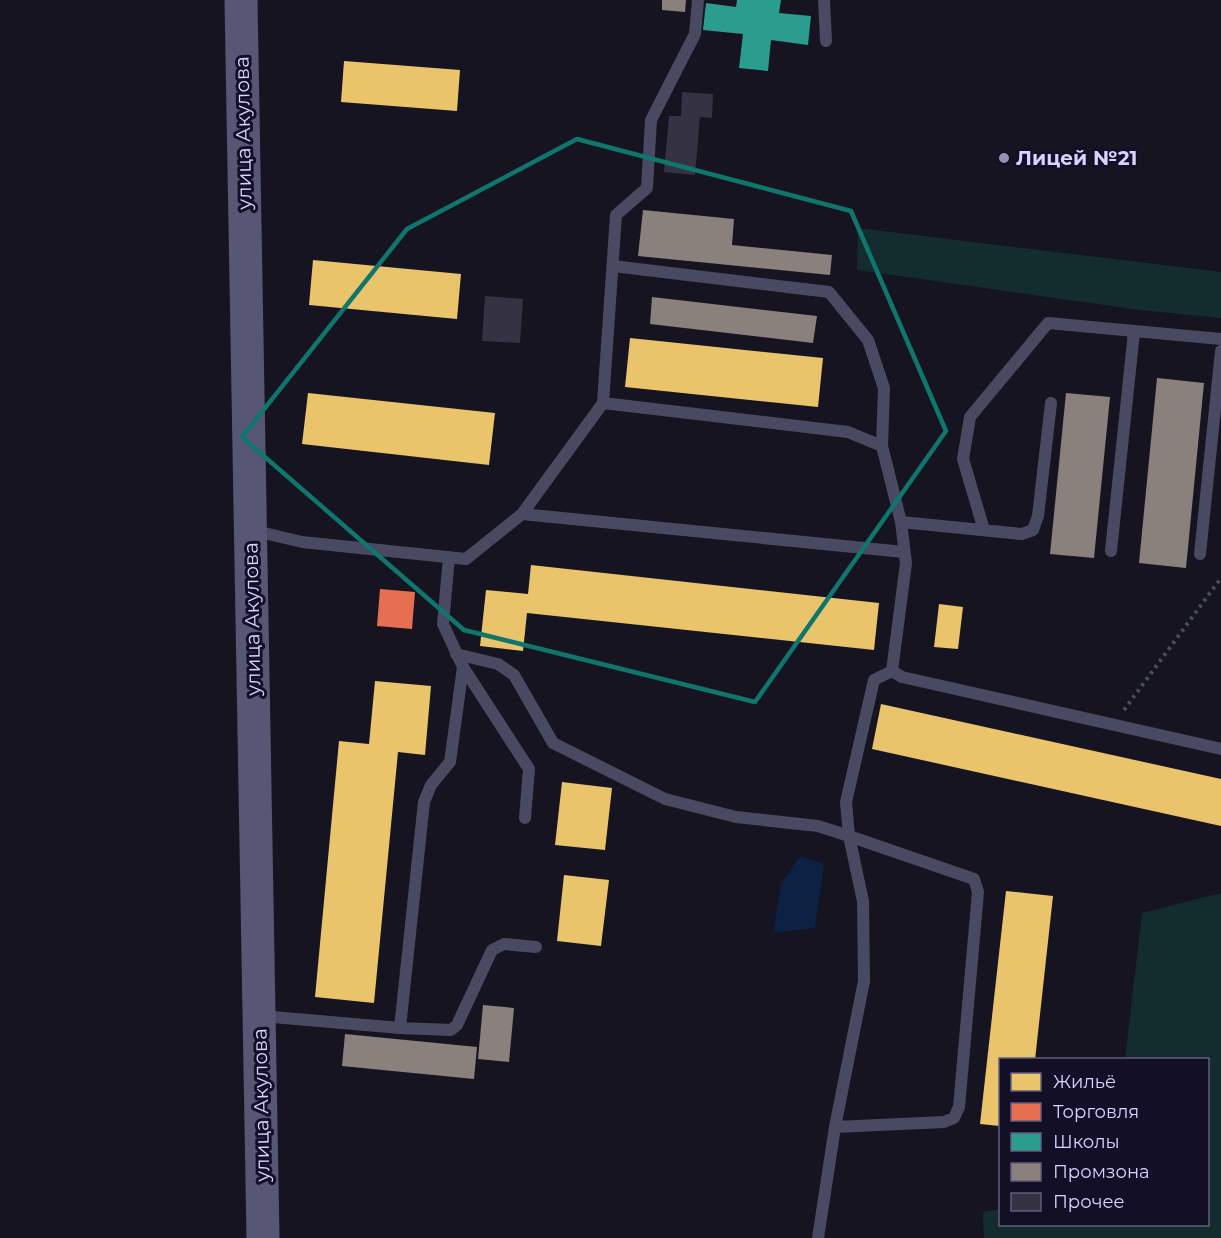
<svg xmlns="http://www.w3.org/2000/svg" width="1221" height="1238" font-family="Montserrat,sans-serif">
  <rect width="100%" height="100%" fill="#161421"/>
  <path fill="#132c2d" d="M858 228 1221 272V318L1140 310 857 270Z
    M1221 893V1238H984L983 1212 1000 1209V1224H1208V1060L1125 1059 1142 913Z"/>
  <path fill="#0d2144" d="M801 856 824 864 815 928 773 933 781 884Z"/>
  <path fill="#e9c46a" d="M344 61 460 70 457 111 341 102Z
    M313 260 461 274 457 319 309 305Z
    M630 338 823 358 818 407 625 387Z
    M308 393 495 413 489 465 302 444Z
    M531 565 879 603 874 650 527 613 523 651 480 646 486 590 528 594Z
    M939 604 963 607 958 649 934 647Z
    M375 681 431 686 425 755 398 752 374 1003 315 997 339 741 369 744Z
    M881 704 1221 779V826L872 749Z
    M562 782 612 788 605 850 555 845Z
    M564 875 609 880 601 946 557 941Z
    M1006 891 1053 896 1035 1060H1000V1126L980 1124Z"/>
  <path fill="#e76f51" d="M380 589 415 592 412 629 377 626Z"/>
  <path fill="#2a9d8f" d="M737 0H781L779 13 811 16 808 45 771 40 768 71 739 68 743 34 703 30 706 3 736 7Z"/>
  <path fill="#8a817c" d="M662 0H686L685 12 662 10Z
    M643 210 734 219 732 245 832 255 830 275 638 256Z
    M652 297 817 316 813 343 650 324Z
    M1157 378 1204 383 1186 568 1139 563Z
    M1066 393 1110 397 1094 558 1050 554Z
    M483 1005 514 1008 509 1062 478 1059Z
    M345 1034 477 1047 474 1079 342 1066Z"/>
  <path fill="#343243" d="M682 92 713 94 712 118 700 117 695 175 664 172 669 116H681Z
    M485 296 523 299 520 343 482 341Z"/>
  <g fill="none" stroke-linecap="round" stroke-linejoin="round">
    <path stroke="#44505f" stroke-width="4" stroke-dasharray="3 4.5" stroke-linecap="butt" d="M1124 710 1221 578"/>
    <path stroke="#4a4962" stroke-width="12" d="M824 0 826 41
      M603 403 616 215 647 188 651 120 695 34 698 0
      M522 514 603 403 848 432 882 446 884 388 868 340 829 292 613 266
      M901 522 1022 534 1033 530 1038 516 1051 403
      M251 530 302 542 466 559 522 514 904 552
      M984 530 963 459 970 417 1048 323 1221 339
      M1111 551 1134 332
      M1200 554 1221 351
      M456 654 498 664 514 675 553 743 665 799 736 817 818 826 849 836 863 901 864 981 835 1127 818 1238
      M463 667 529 769 525 818
      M892 671 902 677 1221 749
      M261 1016 400 1028 424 802 431 785 450 762 463 667 443 624 449 557
      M400 1028 451 1030 457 1025 492 950 504 944 536 947
      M835 1127 944 1122 954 1118 959 1107 978 892 974 879 849 836 846 802 874 680 892 671 906 563 901 522 882 446"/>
    <path stroke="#575674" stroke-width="33" d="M241 0 263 1238"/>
  </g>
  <path fill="none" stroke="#0f766e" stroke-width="4.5" stroke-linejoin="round" d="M577 139 851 211 946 431 755 702 464 630 242 437 407 229Z"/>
  <circle fill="#9591b1" stroke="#130f26" stroke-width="2" cx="1004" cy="158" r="6"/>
  <g text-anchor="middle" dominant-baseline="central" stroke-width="6" stroke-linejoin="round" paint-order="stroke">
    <g font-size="20" fill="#d9d4ff" stroke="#130f26">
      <text transform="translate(243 133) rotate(-91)">улица Акулова</text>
      <text transform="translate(252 619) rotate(-91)">улица Акулова</text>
      <text transform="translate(261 1105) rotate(-91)">улица Акулова</text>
    </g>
    <g font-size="20" font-weight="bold" fill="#d9d4ff" stroke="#130f26" text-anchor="start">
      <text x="1016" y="158">Лицей №21</text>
    </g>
  </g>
  <rect x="999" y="1058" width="210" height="168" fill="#130f26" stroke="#625e7d" stroke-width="1.5"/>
  <rect x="1011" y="1073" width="30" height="18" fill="#e9c46a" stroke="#625e7d" stroke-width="1.5"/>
  <text x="1053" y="1088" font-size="18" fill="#d9d4ff">Жильё</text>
  <rect x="1011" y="1103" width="30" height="18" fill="#e76f51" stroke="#625e7d" stroke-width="1.5"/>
  <text x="1053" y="1118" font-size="18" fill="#d9d4ff">Торговля</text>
  <rect x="1011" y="1133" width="30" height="18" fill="#2a9d8f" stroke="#625e7d" stroke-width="1.5"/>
  <text x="1053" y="1148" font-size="18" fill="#d9d4ff">Школы</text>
  <rect x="1011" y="1163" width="30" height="18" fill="#8a817c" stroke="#625e7d" stroke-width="1.5"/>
  <text x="1053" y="1178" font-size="18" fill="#d9d4ff">Промзона</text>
  <rect x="1011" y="1193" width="30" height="18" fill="#343243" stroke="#625e7d" stroke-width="1.5"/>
  <text x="1053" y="1208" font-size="18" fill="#d9d4ff">Прочее</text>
</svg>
